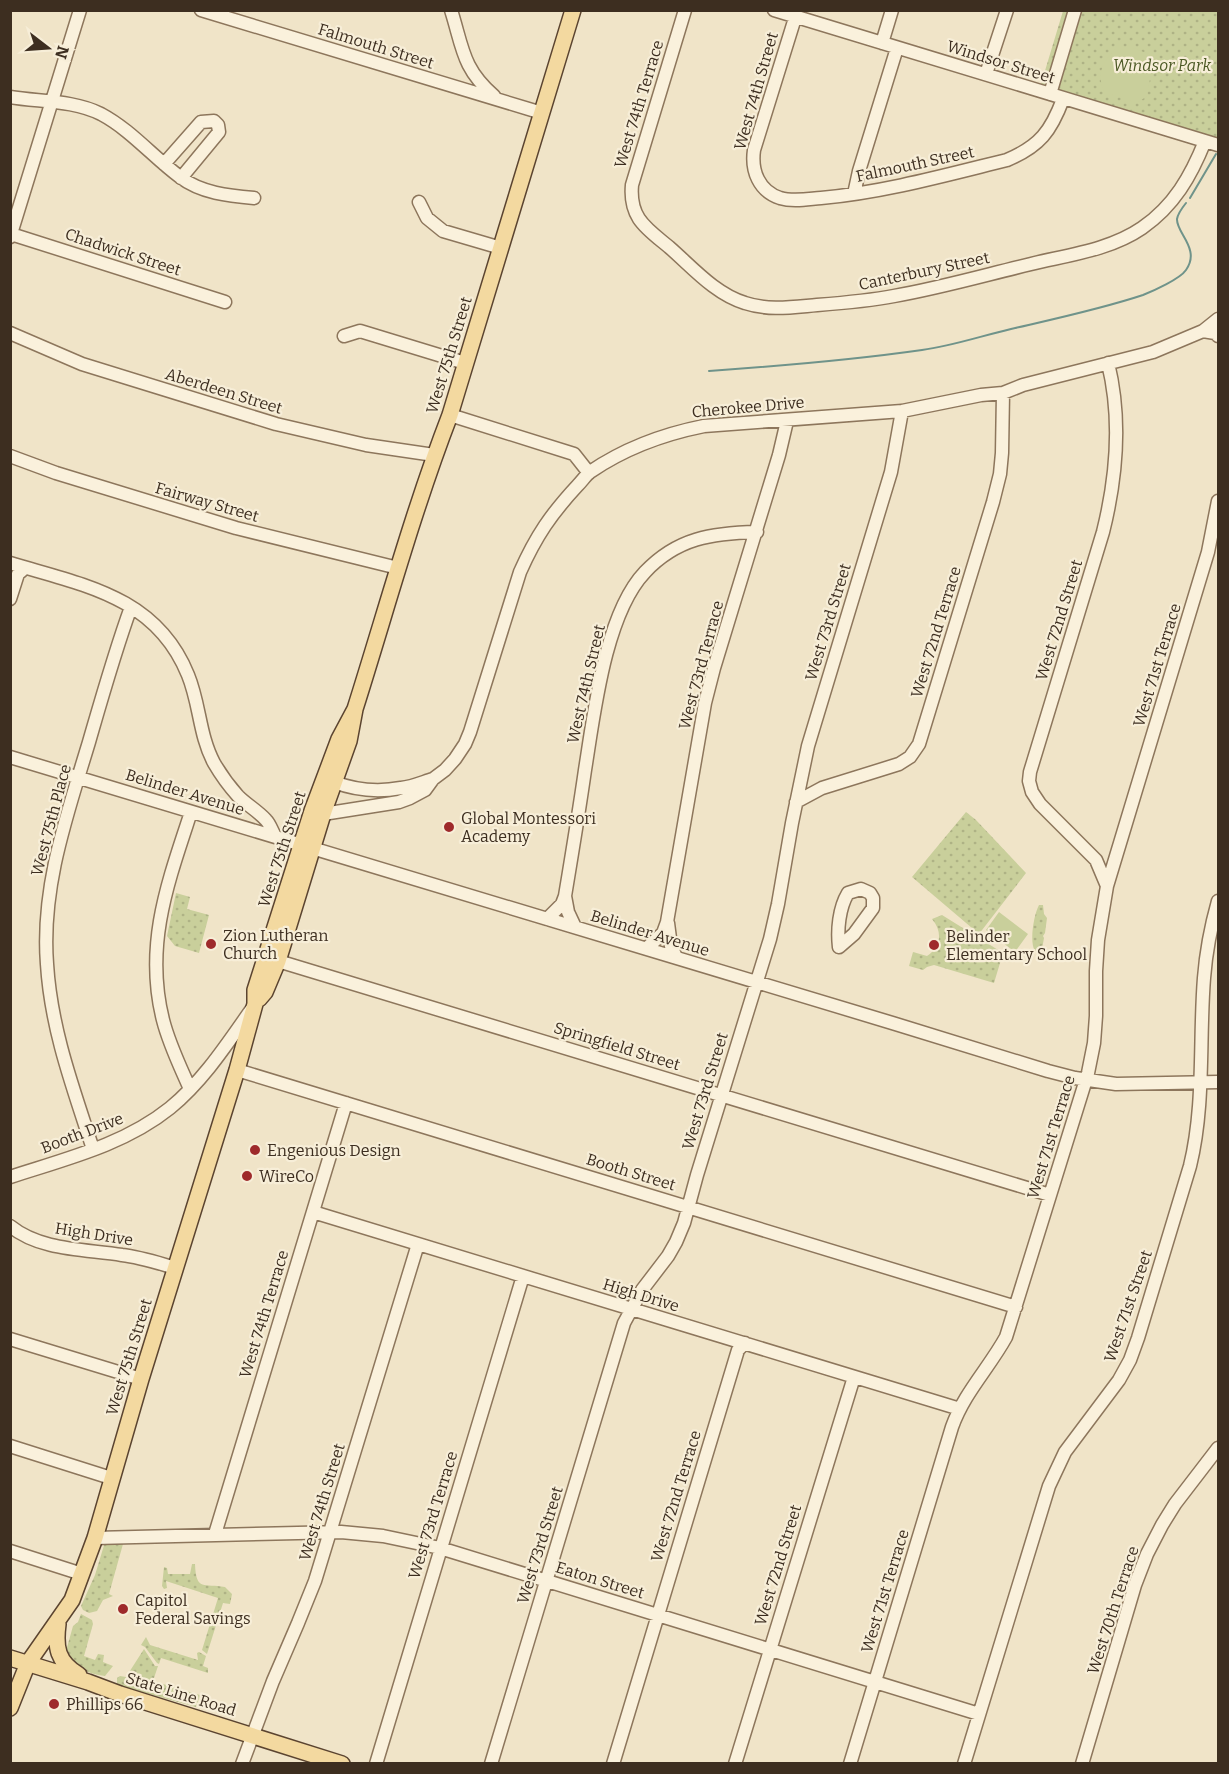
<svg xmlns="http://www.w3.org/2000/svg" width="1229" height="1774" font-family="Bitter,serif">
  <defs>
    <pattern id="green-dots" width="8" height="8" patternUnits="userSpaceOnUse" patternTransform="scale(1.5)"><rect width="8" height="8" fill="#c9cf9b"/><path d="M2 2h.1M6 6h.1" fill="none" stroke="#aeb285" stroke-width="1.8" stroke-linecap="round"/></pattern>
  </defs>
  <rect width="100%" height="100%" fill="#f0e4c8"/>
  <path fill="url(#green-dots)" d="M1063 11H1218V140L1041 84Z
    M966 812 976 820 1026 873 979 934 912 877Z
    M176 893 190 897 187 909 209 915 199 953 175 946 167 936Z
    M1039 905H1043L1044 914 1047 918 1045 933 1043 936 1044 938 1042 949 1039 952 1035 951C1029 942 1034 914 1039 905Z
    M942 915 1003 953 994 983 934 965 927 967 923 970 909 966 913 952 927 956C941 947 943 932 932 919Z
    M105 1542H121L123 1544 109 1594 113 1596 103 1600 97 1611 89 1613 83 1610 81 1606 95 1575Z
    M192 1564H195C196 1592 204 1583 225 1587L232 1594 230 1604 223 1603 207 1654 202 1650 218 1598 166 1581 167 1588 164 1589 162 1586 164 1567 167 1568 168 1574H190Z
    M81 1614 92 1620 93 1624 84 1656 95 1660 98 1654 104 1655 103 1662 113 1666 105 1676C87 1674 74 1667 66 1651L73 1626 78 1622Z
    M146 1637 150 1645 198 1660 197 1653 199 1652 206 1656 203 1666 208 1668V1673L161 1658 159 1664 157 1663 145 1647 141 1645Z
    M144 1649 155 1666H158L153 1681 200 1695 196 1707 117 1685V1678L120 1676 126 1677Z"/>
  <path fill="#c9cf9b" d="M1116 48H1133L1154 56 1147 96 1137 103 1104 92C1096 72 1103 63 1116 48Z
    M999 912 1028 934 1015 952 986 930Z"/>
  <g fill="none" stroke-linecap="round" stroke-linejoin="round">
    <path stroke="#6f938a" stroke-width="2" d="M1190 198 1216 154
      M709 371C780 366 852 360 922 350 952 346 981 336 1011 329 1054 319 1101 309 1143 295 1153 291 1180 279 1186 270 1201 249 1176 233 1177 219 1178 213 1182 208 1186 203"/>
    <g stroke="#8d765c" stroke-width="15">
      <path id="minor" d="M201 10 542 113
        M451 10C463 48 462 68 494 96
        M685 10 632 185C629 218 646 228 669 247 692 267 715 294 745 303 769 311 793 307 817 305 843 303 868 301 894 296 940 288 985 275 1031 264 1068 255 1110 250 1142 228 1174 206 1191 176 1205 141
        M774 10 1218 145
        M795 18 754 150C751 171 759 191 780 198 793 202 808 199 821 198 885 192 946 175 1007 160 1040 146 1051 131 1063 99
        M882 43 892 10
        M986 74 1007 10
        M1050 94 1075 10
        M10 97C40 102 73 100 101 114 131 130 153 157 180 177 201 193 229 196 254 198
        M164 164 201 122 214 121 218 125 219 132 181 178
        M854 194 859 171 897 48
        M419 202 427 218 443 231 501 248
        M11 234 225 302
        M10 237 80 10
        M1203 331 1215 333 1218 336
        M10 333 82 364 276 424 366 445 434 455
        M344 336 360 331 465 363
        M450 415 574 454 589 473
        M10 456 56 473 236 528 398 568
        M10 563C83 585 156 596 188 675 200 704 199 735 214 763 221 775 229 786 238 796 247 805 258 811 266 820 270 824 272 831 275 836
        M10 599 18 574 25 568
        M10 757C357 861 703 964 1048 1071L1075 1078 1116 1084 1218 1082
        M334 782C355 790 379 792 401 788 412 787 423 782 433 779
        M796 802 822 788 899 764 910 757 919 744 993 502 1000 474 1002 453 1003 393
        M323 814 399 802 410 798 425 790 433 779 445 770 455 759 465 744 470 732 520 572C536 536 551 514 578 485 582 481 586 475 590 472 625 448 664 434 704 426L902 411 981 395 1003 393 1023 385 1153 352 1203 331 1218 319
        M1107 886 1096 860 1040 804 1032 792 1029 781 1030 772 1103 532C1117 476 1122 420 1108 363
        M861 889 870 893 873 898V908L854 934 839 947C837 930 839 908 848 893Z
        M565 896 568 912 575 927
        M547 919 562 904 565 896C572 854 579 812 585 770 594 714 605 614 645 572 677 538 712 533 757 532
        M668 923 671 946 676 957
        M647 948 663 933 667 922 705 703 714 668 779 455 787 421
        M278 961 1050 1195
        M237 1070 1016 1307
        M190 1089C180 1066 169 1044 163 1020 144 945 168 882 191 812
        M93 1149C73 1088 51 1029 47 964 41 887 67 815 89 742 102 697 115 651 131 607
        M10 1177C65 1159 124 1145 170 1108 203 1081 227 1044 251 1010
        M313 1212 960 1409
        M10 1226C41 1251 85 1249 122 1255 140 1257 158 1263 176 1268
        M10 1339 141 1379
        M10 1446 111 1478
        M215 1534 346 1103
        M95 1538 341 1532 383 1536 440 1548 979 1714
        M10 1551 82 1574
        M242 1764 273 1681 298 1623 315 1581 418 1244
        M376 1764 523 1276
        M491 1764 624 1323 642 1290 668 1256 676 1242 684 1223 697 1175 770 939 778 904 792 823 808 746 891 472 902 411
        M613 1764 738 1350 745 1343
        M735 1764 854 1377
        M850 1764 952 1427C964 1393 989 1368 1006 1337L1088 1073 1094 1043 1096 1016V971L1098 940 1107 886 1208 552 1218 501
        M964 1764 1049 1486 1065 1452 1119 1380 1130 1360 1138 1338 1190 1166C1205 1105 1199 1041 1204 978 1206 952 1211 926 1218 901
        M1082 1764 1135 1585 1147 1554 1162 1525 1175 1504 1218 1448"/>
    </g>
    <g stroke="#5b4430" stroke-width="18">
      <path id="major" d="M259 999 265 992 278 961 323 814 349 741 355 709C386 611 413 511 450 415L573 10
        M58 1624C55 1647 57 1662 79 1675
        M10 1658 88 1682 120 1694 342 1764
        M10 1708 28 1663 72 1600 95 1538 141 1379 237 1070 255 1004V990L312 811 339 739 355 709"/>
    </g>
    <use href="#minor" stroke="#faf1dc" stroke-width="12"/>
    <use href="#major" stroke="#f3d9a0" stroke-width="15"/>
  </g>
  <g fill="#9e2a2b" stroke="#f7eed8" stroke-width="2">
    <circle cx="449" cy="827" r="6"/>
    <circle cx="211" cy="944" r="6"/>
    <circle cx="934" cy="945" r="6"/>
    <circle cx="255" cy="1150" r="6"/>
    <circle cx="247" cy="1176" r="6"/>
    <circle cx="123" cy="1609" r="6"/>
    <circle cx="54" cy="1704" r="6"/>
  </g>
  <g text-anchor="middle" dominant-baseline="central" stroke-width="4.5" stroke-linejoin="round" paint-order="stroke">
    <g font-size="16" fill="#3d2e20" stroke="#f7eed8">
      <text transform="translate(376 46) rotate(17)">Falmouth Street</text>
      <text transform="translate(1001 62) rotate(17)">Windsor Street</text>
      <text transform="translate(756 91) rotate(-74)">West 74th Street</text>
      <text transform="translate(639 104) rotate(-73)">West 74th Terrace</text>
      <text transform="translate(915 164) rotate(-12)">Falmouth Street</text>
      <text transform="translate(123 252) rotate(18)">Chadwick Street</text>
      <text transform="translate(924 271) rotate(-12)">Canterbury Street</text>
      <text transform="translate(449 355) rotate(-73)">West 75th Street</text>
      <text transform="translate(224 391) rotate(17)">Aberdeen Street</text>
      <text transform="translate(748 407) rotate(-5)">Cherokee Drive</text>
      <text transform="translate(207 502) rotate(16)">Fairway Street</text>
      <text transform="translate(1059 620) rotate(-73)">West 72nd Street</text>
      <text transform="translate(828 622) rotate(-73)">West 73rd Street</text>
      <text transform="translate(936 632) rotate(-73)">West 72nd Terrace</text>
      <text transform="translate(701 665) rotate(-75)">West 73rd Terrace</text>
      <text transform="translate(1157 665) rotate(-73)">West 71st Terrace</text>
      <text transform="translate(586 684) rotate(-77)">West 74th Street</text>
      <text transform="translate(185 792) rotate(17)">Belinder Avenue</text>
      <text transform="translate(51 820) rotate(-75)">West 75th Place</text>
      <text transform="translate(282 849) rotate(-72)">West 75th Street</text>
      <text transform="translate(650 933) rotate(17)">Belinder Avenue</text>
      <text transform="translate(617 1046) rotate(17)">Springfield Street</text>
      <text transform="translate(705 1091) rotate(-73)">West 73rd Street</text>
      <text transform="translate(82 1133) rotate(-21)">Booth Drive</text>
      <text transform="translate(1051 1137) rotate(-73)">West 71st Terrace</text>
      <text transform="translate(631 1172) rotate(17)">Booth Street</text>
      <text transform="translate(94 1234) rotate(9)">High Drive</text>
      <text transform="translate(641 1295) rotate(17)">High Drive</text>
      <text transform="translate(1128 1306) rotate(-71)">West 71st Street</text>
      <text transform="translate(264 1314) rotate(-73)">West 74th Terrace</text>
      <text transform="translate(129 1357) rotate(-73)">West 75th Street</text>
      <text transform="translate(676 1496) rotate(-73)">West 72nd Terrace</text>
      <text transform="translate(322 1502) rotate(-73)">West 74th Street</text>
      <text transform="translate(433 1515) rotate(-73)">West 73rd Terrace</text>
      <text transform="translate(540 1545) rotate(-73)">West 73rd Street</text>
      <text transform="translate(778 1565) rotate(-73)">West 72nd Street</text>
      <text transform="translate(600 1580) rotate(17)">Eaton Street</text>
      <text transform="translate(885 1591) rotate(-73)">West 71st Terrace</text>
      <text transform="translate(1113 1610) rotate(-72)">West 70th Terrace</text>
      <text transform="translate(181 1694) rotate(17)">State Line Road</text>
    </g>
    <g font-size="16" font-style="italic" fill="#4d5a26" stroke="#f7eed8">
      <text x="1162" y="65">Windsor Park</text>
    </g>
    <g font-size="16" fill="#3d2e20" stroke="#f7eed8" text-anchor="start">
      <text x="461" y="818">Global Montessori<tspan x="461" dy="18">Academy</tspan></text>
      <text x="223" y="935">Zion Lutheran<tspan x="223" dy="18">Church</tspan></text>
      <text x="946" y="936">Belinder<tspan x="946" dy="18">Elementary School</tspan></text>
      <text x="267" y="1150">Engenious Design</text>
      <text x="259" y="1176">WireCo</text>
      <text x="135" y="1600">Capitol<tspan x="135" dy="18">Federal Savings</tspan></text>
      <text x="66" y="1704">Phillips 66</text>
    </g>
  </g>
  <rect width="1229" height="1774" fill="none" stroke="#3d2e20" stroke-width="24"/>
  <g transform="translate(48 48) rotate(107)" stroke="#f7eed8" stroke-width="4.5" paint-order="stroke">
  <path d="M0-4.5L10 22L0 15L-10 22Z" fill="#3d2e20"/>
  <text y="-9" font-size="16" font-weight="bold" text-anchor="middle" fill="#3d2e20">N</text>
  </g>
</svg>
